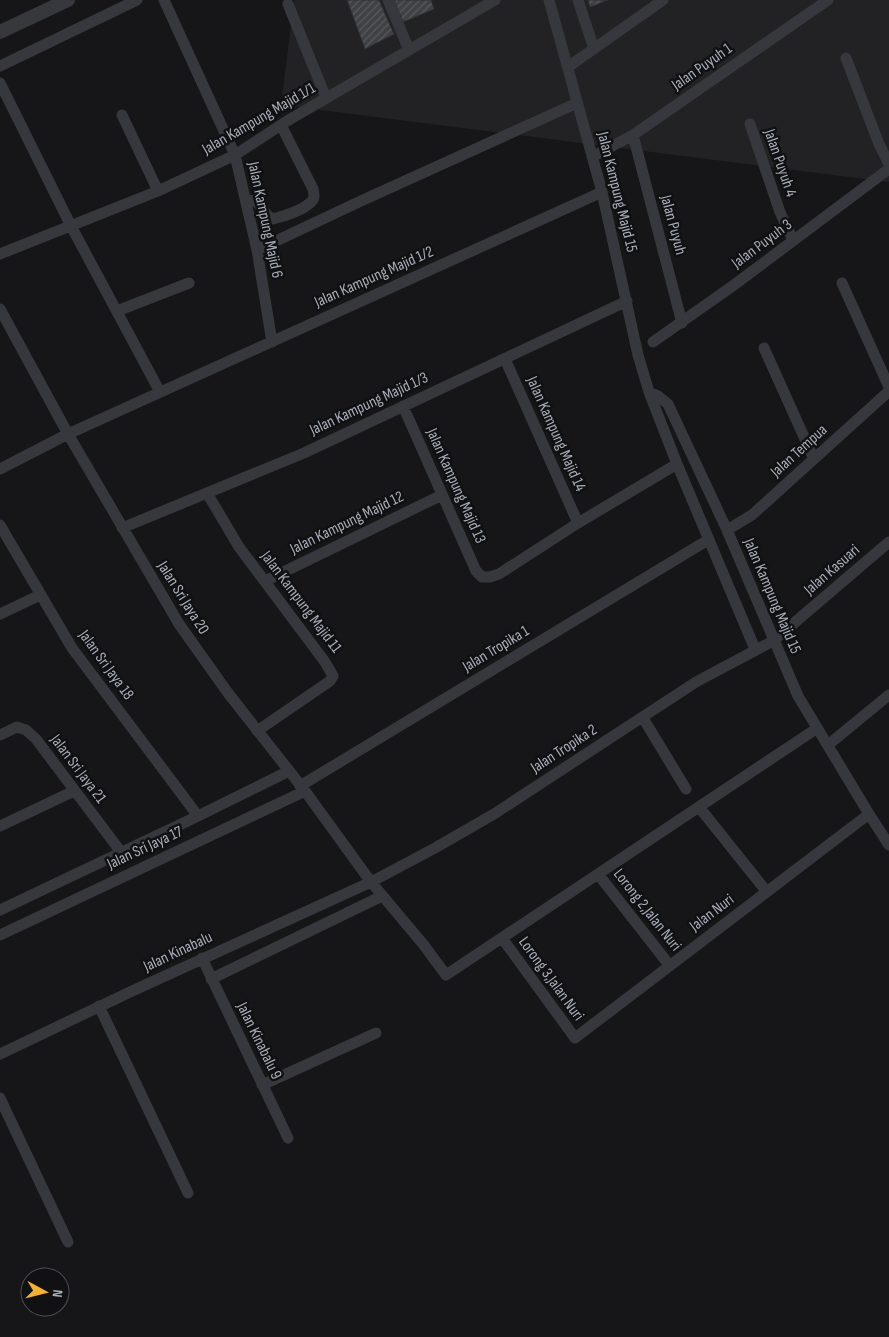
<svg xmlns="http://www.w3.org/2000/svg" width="889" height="1337" font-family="'Sofia Sans Condensed',sans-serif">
  <defs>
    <pattern id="building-hatch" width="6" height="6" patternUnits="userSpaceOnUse" patternTransform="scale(1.25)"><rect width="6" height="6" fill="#404145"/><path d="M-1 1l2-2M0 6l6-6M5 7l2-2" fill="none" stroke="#595a5e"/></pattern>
  </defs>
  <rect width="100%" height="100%" fill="#161618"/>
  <path fill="#222225" d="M294 0H889V182L281 105Z"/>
  <path fill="url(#building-hatch)" stroke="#303034" d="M347 0H379L394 34 365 49Z
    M394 0H431L434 9 403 22Z
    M588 0H608L590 7Z"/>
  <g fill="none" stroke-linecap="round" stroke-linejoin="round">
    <path stroke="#37383d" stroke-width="11" d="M164 0 235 155 257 250 272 342
      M388 0 409 50
      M549 0 602 192 638 355 649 392 677 464 755 649
      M578 0 594 49
      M288 4 326 98
      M846 58 879 144 889 164
      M0 66 137 0
      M568 67 663 0
      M0 83 71 226 160 392
      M122 115 158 191
      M750 124 780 212 793 240
      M633 135 682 323
      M592 157 633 135 828 0
      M246 200 256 201 268 216 273 219C284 216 303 211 312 201 315 198 314 194 313 189L281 125
      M257 250 363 200 577 103
      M0 254 158 191 235 155 287 121 495 0
      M842 283 889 387
      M0 309 68 434 179 624 228 693 305 791 371 882 423 944 446 975 816 729
      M117 311 189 283
      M653 342 734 285 889 169
      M764 348 814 459
      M505 359 578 523
      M649 392 658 396 668 404 727 530 798 696 869 814 889 845
      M403 406 476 571 482 577H490L499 574 578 523 677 464
      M0 469 68 434 602 192
      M207 493 239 547 325 662 333 676 330 681 257 731
      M0 525 72 648 198 816
      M122 528 304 453 627 301
      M727 530 752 515 889 391
      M265 581 442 495
      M0 614 40 595
      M643 718 686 789
      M0 735 17 727 26 730 36 739 121 852
      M828 745 889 695
      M300 786 708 540
      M699 807 767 892
      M0 826 74 791
      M598 874 670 966
      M0 910 198 816 289 771
      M0 935 305 791
      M502 938 575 1038 869 814
      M202 958 288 1138
      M211 979 382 896
      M99 1006 188 1193
      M0 1054 130 992 371 882 435 848 494 814 696 682 773 641 889 542
      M262 1085 376 1033
      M0 1098 68 1242"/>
    <path stroke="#37383d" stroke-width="14" d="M0 32 68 0"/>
  </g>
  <g text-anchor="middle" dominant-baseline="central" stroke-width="5" stroke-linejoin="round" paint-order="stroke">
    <g font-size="16" fill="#a8adb8" stroke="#111113">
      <text transform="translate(702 67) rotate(-35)">Jalan Puyuh 1</text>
      <text transform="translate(259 119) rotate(-30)">Jalan Kampung Majid 1/1</text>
      <text transform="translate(780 163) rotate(71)">Jalan Puyuh 4</text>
      <text transform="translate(617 192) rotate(76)">Jalan Kampung Majid 15</text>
      <text transform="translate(265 220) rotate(78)">Jalan Kampung Majid 6</text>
      <text transform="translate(673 225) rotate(75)">Jalan Puyuh</text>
      <text transform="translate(762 244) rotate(-37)">Jalan Puyuh 3</text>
      <text transform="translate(374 277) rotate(-24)">Jalan Kampung Majid 1/2</text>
      <text transform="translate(369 404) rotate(-25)">Jalan Kampung Majid 1/3</text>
      <text transform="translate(556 434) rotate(66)">Jalan Kampung Majid 14</text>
      <text transform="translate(799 451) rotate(-42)">Jalan Tempua</text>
      <text transform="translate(456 486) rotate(66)">Jalan Kampung Majid 13</text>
      <text transform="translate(347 523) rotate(-26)">Jalan Kampung Majid 12</text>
      <text transform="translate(832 570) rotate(-41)">Jalan Kasuari</text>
      <text transform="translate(772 596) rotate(67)">Jalan Kampung Majid 15</text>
      <text transform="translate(183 598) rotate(58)">Jalan Sri Jaya 20</text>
      <text transform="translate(301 602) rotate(53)">Jalan Kampung Majid 11</text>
      <text transform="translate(496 649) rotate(-31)">Jalan Tropika 1</text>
      <text transform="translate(106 665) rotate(54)">Jalan Sri Jaya 18</text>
      <text transform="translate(564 749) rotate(-33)">Jalan Tropika 2</text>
      <text transform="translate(78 769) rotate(53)">Jalan Sri Jaya 21</text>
      <text transform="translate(145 848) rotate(-25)">Jalan Sri Jaya 17</text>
      <text transform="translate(647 910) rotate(52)">Lorong 2,Jalan Nuri</text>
      <text transform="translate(712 913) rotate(-37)">Jalan Nuri</text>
      <text transform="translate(178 952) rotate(-25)">Jalan Kinabalu</text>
      <text transform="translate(551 979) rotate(54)">Lorong 3,Jalan Nuri</text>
      <text transform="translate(259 1041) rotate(64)">Jalan Kinabalu 9</text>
    </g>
  </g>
  <g transform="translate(45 1292) rotate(97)"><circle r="24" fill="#111113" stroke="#4d4f55"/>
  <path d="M0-4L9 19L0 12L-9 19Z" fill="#f2b134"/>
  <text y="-8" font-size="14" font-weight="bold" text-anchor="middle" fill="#a8adb8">N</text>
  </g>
</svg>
